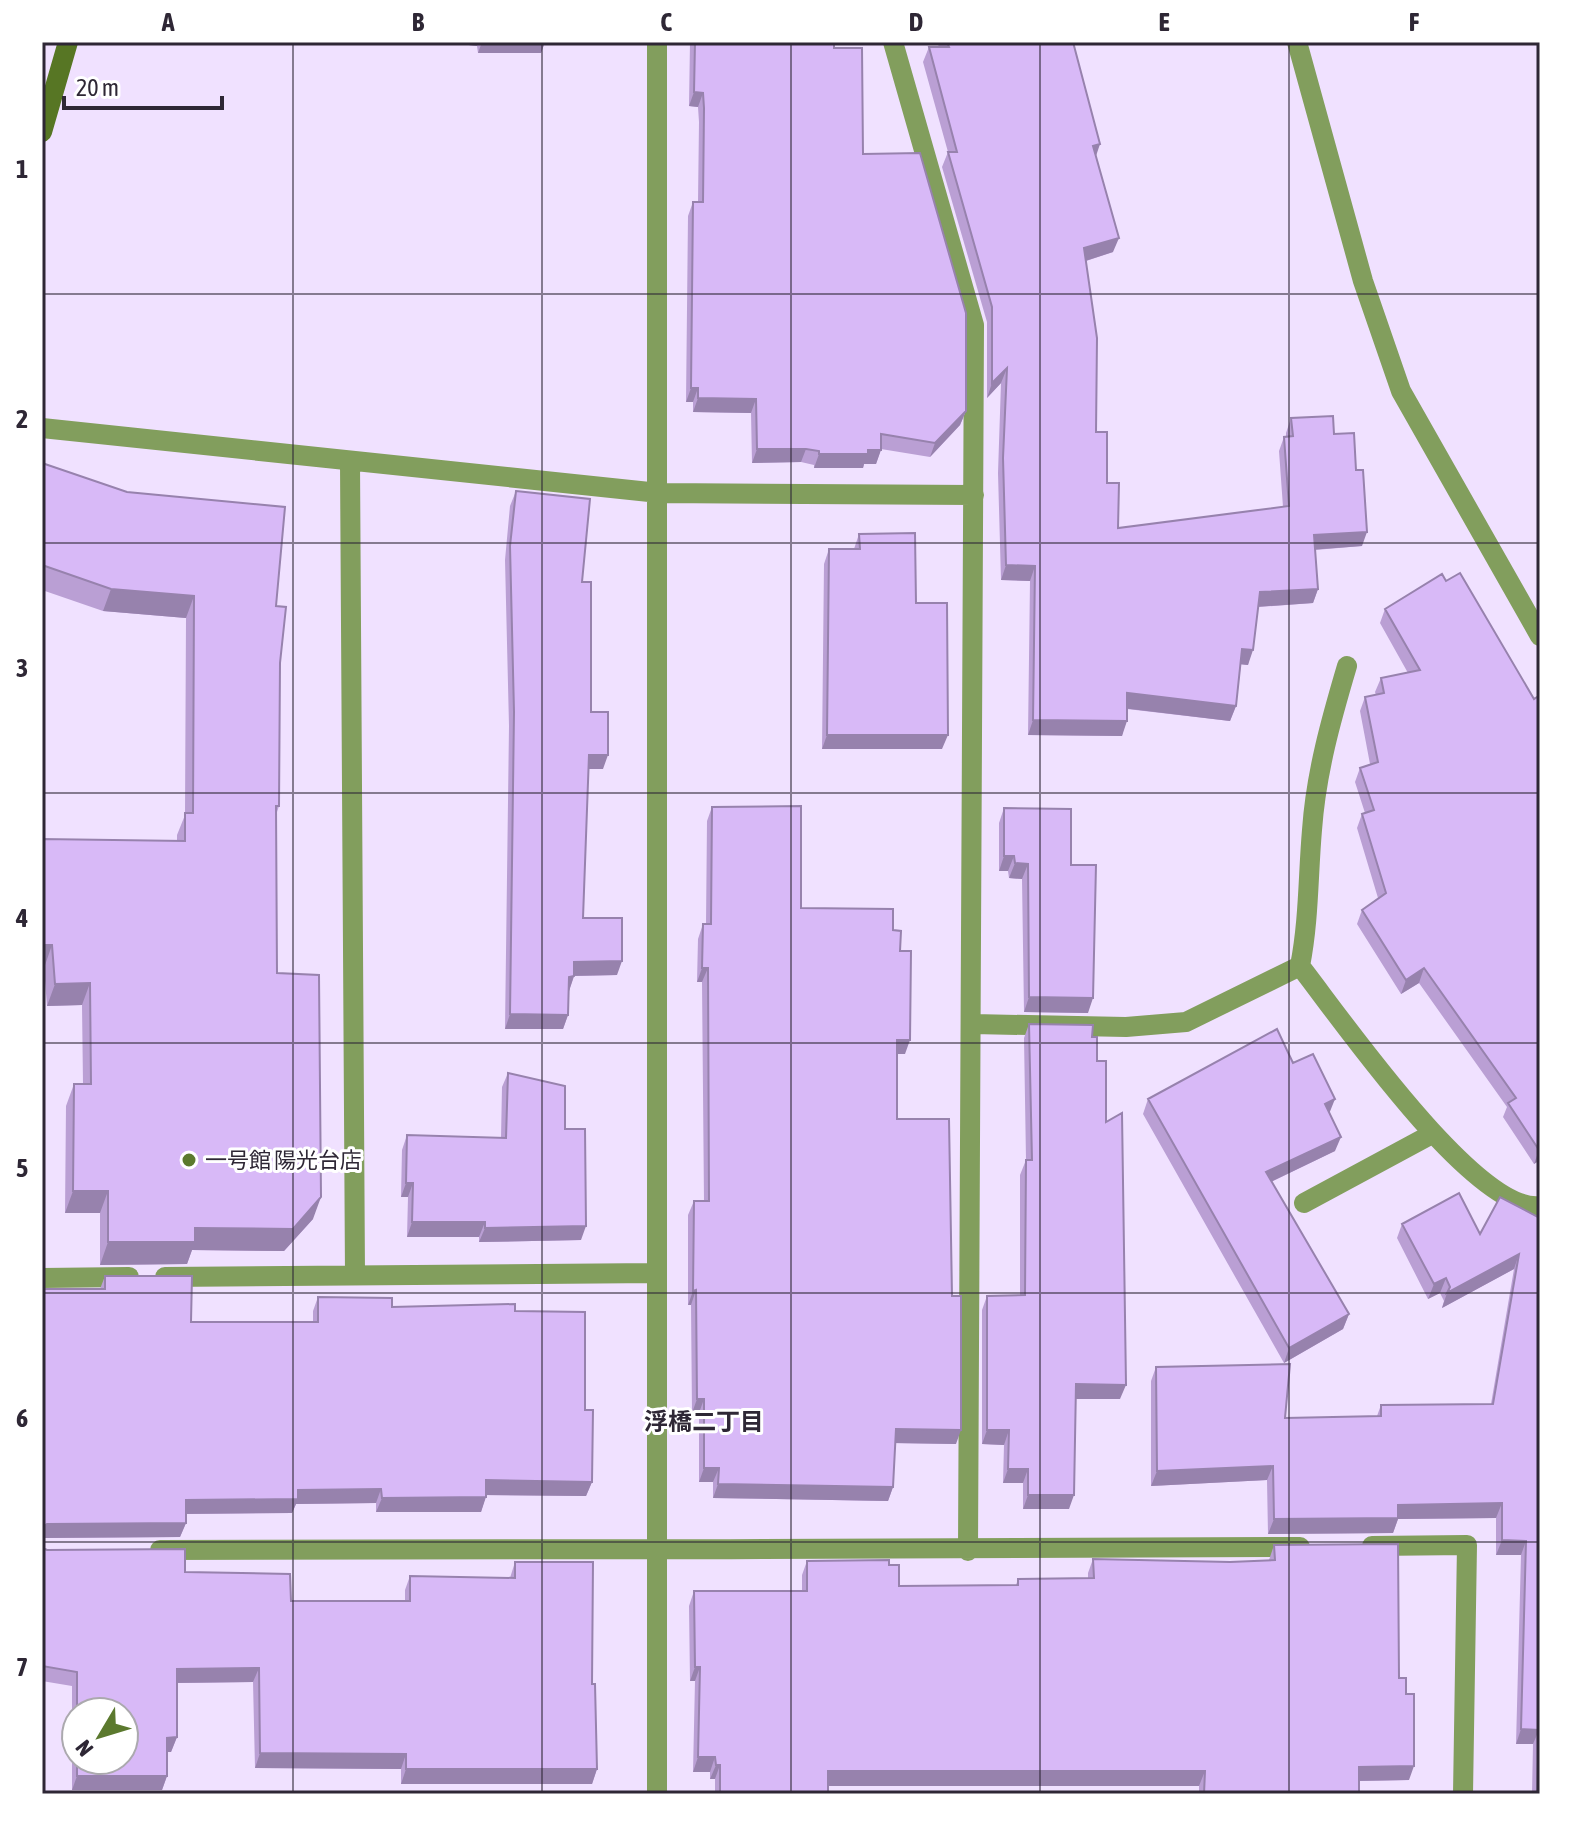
<svg xmlns="http://www.w3.org/2000/svg" width="1582" height="1836" font-family="'Asap Condensed','Noto Sans JP',sans-serif">
  <rect width="100%" height="100%" fill="#f0e1ff"/>
  <g fill="none" stroke-linecap="round" stroke-linejoin="round">
    <path stroke="#829e5d" stroke-width="20" d="M893 42 974 325 968 1551
      M1297 42 1363 281 1401 391 1540 636
      M42 428 659 493 974 495
      M350 462 355 1274
      M1300 966C1309 920 1308 876 1312 830 1316 773 1331 720 1347 666
      M973 1024 1126 1027 1186 1022 1300 966C1340 1017 1475 1213 1540 1206
      M1304 1203 1432 1134
      M165 1277 657 1273
      M42 1278 129 1277
      M1372 1546 1467 1545 1463 1794
      M160 1550C540 1548 920 1551 1300 1547
      M657 1794V42"/>
    <path stroke="#577624" stroke-width="20" d="M42 132 68 42"/>
  </g>
  <path fill="#ba9fd4" fill-rule="evenodd" d="M444 42H545L541 53H478L477 46Z
    M690 42H834V48L863 154 966 411 960 425 930 457 881 449 876 464H864L863 468H814V465L801 462 752 463 751 413 693 412V402H686L688 216 693 202H698L699 122 698 107 689 106Z
    M937 42H1073L1113 252 1086 261 1096 432 1118 528 1283 507 1279 451 1284 437 1286 436V433L1291 418 1334 434 1362 546 1315 550 1318 589 1313 603 1258 607 1248 665 1241 664 1236 706 1230 721 1127 709 1122 736 1028 735 1030 581 1001 580 998 473 1001 383 987 398V322L942 167 948 152 923 62 929 47H939Z
    M42 463 276 606 280 663 279 806 276 815 277 973 313 1219 284 1251 192 1250 187 1264 100 1265V1213H65L66 1106 74 1084H83L82 1005 47 1006 44 968H42V839L177 841V835L185 815 186 618 103 611 42 590Z
    M516 491 582 582 591 712 603 769H588L583 918 617 975 574 976 569 991 568 1015 563 1029H505L509 726 505 560 510 506Z
    M859 534 916 603 942 749H822L824 564 829 549H854Z
    M1446 581 1534 699 1540 695V1160L1534 1164 1503 1117 1507 1107 1419 983 1401 994 1357 924 1362 910 1378 898 1357 828 1362 814 1365 813 1355 782 1360 768 1370 764 1360 711 1365 697 1376 695 1375 692 1381 678 1408 673 1380 623 1385 609Z
    M712 807 801 908 893 930 900 951 905 1054H897V1119L956 1444 895 1443 893 1487 888 1501 713 1498V1482H699V1413H692L691 1305H688V1215L694 1201H704L702 982H697L698 939 703 924H706L707 821Z
    M1004 808 1071 865 1088 1013 1024 1012 1022 879 1009 878 1008 871H999V823Z
    M1029 1024 1092 1037 1106 1122 1120 1399H1076L1069 1509H1023V1483H1003L1004 1445 982 1444V1310L987 1296 1020 1295V1175L1026 1160 1024 1038Z
    M1293 1063 1329 1113 1335 1151 1271 1182 1349 1314 1343 1329 1284 1363 1143 1114 1148 1099Z
    M508 1073 565 1129 581 1240 479 1242V1237H407L408 1197H401L402 1150 407 1135 501 1138 502 1087Z
    M1540 1218V1794H1532L1533 1744H1516L1521 1555H1496V1518L1398 1519 1393 1533 1268 1534 1267 1480 1151 1486V1381L1156 1367 1285 1418 1377 1416 1381 1405 1491 1404 1514 1269 1442 1308 1444 1301 1440 1293 1428 1299 1397 1238 1402 1224 1480 1234Z
    M105 1276 191 1322H313V1311L318 1297 392 1307 515 1311 585 1410 592 1482 586 1496 486 1495 481 1512H376V1503L296 1504 292 1513 186 1514V1523L180 1537 42 1538V1289H100Z
    M1274 1545 1399 1678 1409 1780 1359 1781V1794H1199V1786H828V1794H715V1779H710V1772H693L695 1681H690L689 1606 694 1591H802V1575L807 1561 889 1565 899 1586 1016 1585 1018 1579 1088 1578V1573L1093 1559 1230 1562 1269 1560Z
    M42 1548 185 1572 291 1601H405V1590L410 1576 510 1578 515 1562 592 1684 597 1769 592 1784H401V1769L255 1768 253 1682 177 1683V1737L171 1752H167V1776L162 1790H72V1686L42 1681ZM76 1712H124V1760H76Z"/>
  <path fill="#9782ad" d="M444 42H479L477 46Z
    M482 42H545L541 53H478Z
    M694 92 703 93 698 107 689 106Z
    M1100 144 1095 159 1093 146Z
    M1119 238 1113 252 1079 263 1084 248Z
    M1007 368 1001 383 987 398 992 383Z
    M691 388H698L693 402H686Z
    M698 398 756 399 751 413 693 412Z
    M966 411 960 425 930 457 935 443Z
    M757 449H806L801 462 752 463Z
    M868 450H881L876 464H864L863 468H814L819 454Z
    M1367 532 1362 546 1309 550 1314 535Z
    M1006 565 1035 566 1030 581 1001 580Z
    M111 589 194 596 186 618 103 611Z
    M1318 589 1313 603 1255 607 1260 592Z
    M1242 649 1253 650 1248 665 1237 664Z
    M1127 693 1236 706 1230 721 1122 708Z
    M1033 720 1127 721 1122 736 1028 735Z
    M827 735H948L942 749H822Z
    M589 755H608L603 769H584Z
    M1004 856H1014L1008 871H999Z
    M1015 863 1028 864 1022 879 1009 878Z
    M42 945H52L44 968H42Z
    M622 961 617 975 569 976 574 962Z
    M702 968H708L702 982H697Z
    M1424 968 1419 983 1401 994 1406 980Z
    M574 976 569 991V977Z
    M90 983 82 1005 47 1006 55 984Z
    M1029 997 1093 998 1088 1013 1024 1012Z
    M510 1014 568 1015 563 1029H505Z
    M897 1040H910L905 1054H892Z
    M1335 1099 1329 1114 1325 1104Z
    M1341 1137 1335 1151 1260 1187 1266 1172Z
    M1539 1150H1540V1160L1534 1164Z
    M406 1183H413L408 1197H401Z
    M73 1191H108L100 1213H65Z
    M321 1197 313 1219 284 1251 192 1250 187 1264 100 1265 108 1242 195 1228Z
    M412 1222H485L479 1237H407Z
    M586 1226 581 1240 479 1242 485 1228Z
    M1519 1254 1514 1269 1442 1308 1447 1293Z
    M1446 1278 1440 1293 1428 1299 1434 1284Z
    M696 1290 691 1305H688L693 1291Z
    M1349 1314 1343 1329 1284 1363 1289 1348Z
    M1076 1384 1126 1385 1120 1399H1071Z
    M697 1399H704L699 1413H692Z
    M896 1429 961 1430 956 1444 891 1443Z
    M987 1430H1009L1004 1445 982 1444Z
    M1273 1466 1267 1480 1151 1486 1157 1471Z
    M704 1468H719L713 1482H699Z
    M1008 1469H1028L1023 1483H1003Z
    M486 1480 592 1482 586 1496 481 1495Z
    M718 1484 893 1487 888 1501 713 1498Z
    M381 1489 376 1503 296 1504 292 1513 180 1514 186 1500 298 1490Z
    M1028 1495H1074L1069 1509H1023Z
    M486 1497 481 1512H376L382 1498Z
    M1502 1503 1496 1518 1398 1519 1393 1533 1268 1534 1274 1519 1398 1505Z
    M186 1523 180 1537 42 1538V1527L47 1524Z
    M1502 1540 1526 1541 1521 1555H1496Z
    M695 1667H700L695 1681H690Z
    M259 1668 253 1682 172 1683 177 1669Z
    M1521 1729 1539 1730 1533 1744H1516Z
    M177 1737 171 1752H162L167 1738Z
    M260 1753 406 1754 401 1769 255 1768Z
    M698 1757H715L710 1772H693Z
    M716 1765H720L715 1779H710Z
    M1414 1766 1409 1780 1354 1781 1359 1767Z
    M406 1769H597L592 1784H401Z
    M828 1771H1205L1199 1786H823Z
    M77 1776H167L162 1790H72Z"/>
  <path fill="#d8b9f7" stroke="#9782ad" stroke-width="2" d="M695 42H834V48H862L863 154 920 153 966 313V411L935 443 881 434V450H868V454H819V451L806 449H757L756 399 698 398V388H691L693 202H703L704 108 703 93 694 92Z
    M947 42H1073L1100 144 1093 146 1119 238 1084 248 1097 338 1096 432H1107V483H1119L1118 528 1289 506 1284 437 1293 436 1291 418 1333 416 1334 434 1354 433 1356 470H1363L1367 532 1314 535 1318 589 1260 592 1253 650 1242 649 1236 706 1127 693V721L1033 720 1035 566 1006 565 1003 458 1007 368 992 383V307L948 152H957L929 47H949Z
    M42 463 127 492 285 507 276 606 286 607 280 663 279 806H276L277 973 319 975 321 1197 293 1229 195 1228V1242H108V1191H73L74 1084H91L90 983 55 984 52 945H42V839L185 841V813H193L194 596 111 589 42 565Z
    M516 491 590 499 582 582H591V712H608V755H589L583 918H622V961L574 962V976L569 977 568 1015 510 1014 514 712 510 546Z
    M915 533 916 603H947L948 735H827L829 549H860L859 534Z
    M1460 573 1534 699 1540 695 1539 1150 1508 1103 1516 1098 1424 968 1406 980 1362 910 1386 893 1362 814 1374 810 1360 768 1378 762 1365 697 1384 693 1381 678 1420 670 1385 609 1442 574 1446 581Z
    M801 806V908L893 909V930L901 931 900 951H911L910 1040H897V1119H949L952 1296H961V1430L896 1429 893 1487 718 1484 719 1468H704V1399H697L696 1290 693 1291 694 1201H709L708 968H702L703 924H711L712 807Z
    M1004 808 1071 809V865H1096L1093 998 1029 997 1028 864 1015 863 1014 856H1004Z
    M1029 1024 1093 1025 1092 1037H1097V1061H1106V1122L1122 1113 1126 1385 1076 1384 1074 1495H1028V1469H1008L1009 1430H987V1296L1025 1295 1026 1160H1032Z
    M1277 1029 1293 1063 1313 1054 1335 1099 1325 1104 1341 1137 1266 1172 1349 1314 1289 1348 1148 1099Z
    M508 1073 565 1086V1129H585L586 1226 485 1228V1222H412L413 1183H406L407 1135 506 1138Z
    M1459 1193 1480 1234 1500 1197 1540 1218V1794H1537L1539 1730 1521 1729 1526 1541 1502 1540V1503L1398 1505V1518L1274 1519 1273 1466 1157 1471 1156 1367 1290 1364 1285 1418 1381 1416V1405L1493 1404 1519 1254 1447 1293 1450 1287 1446 1278 1434 1284 1402 1224Z
    M105 1276H192L191 1322H318V1297L392 1298V1307L515 1304V1311L585 1312V1410H593L592 1482 486 1480V1497L382 1498 381 1489 298 1490V1499L186 1500V1523L47 1524 42 1527V1289H105Z
    M1398 1544 1399 1678H1406V1694H1414V1766L1359 1767V1794H1204L1205 1771H828V1794H720V1765H716L715 1757H698L700 1667H695L694 1591H807V1561L889 1560V1565H899V1586L1018 1585V1579L1094 1578 1093 1559 1230 1562 1275 1560 1274 1545Z
    M42 1548 47 1550 185 1549V1572L290 1574 291 1601H410V1576L515 1578V1562H593L592 1684H595L597 1769H406V1754L260 1753 259 1668 177 1669V1737L167 1738V1776H77V1760H124V1712H77V1672L42 1666Z"/>
  <path fill="none" stroke="#2e2735" stroke-width="2" stroke-opacity="0.55" d="M293 42V1794M542 42V1794M791 42V1794M1040 42V1794M1289 42V1794M42 294H1540M42 543H1540M42 793H1540M42 1043H1540M42 1293H1540M42 1542H1540"/>
  <circle fill="#5b792e" stroke="#fff" stroke-width="3" cx="189" cy="1160" r="8"/>
  <g text-anchor="middle" dominant-baseline="central" stroke-width="6" stroke-linejoin="round" paint-order="stroke">
    <g font-size="22" fill="#2e2735" stroke="#fff" text-anchor="start">
      <text x="205" y="1160">一号館 陽光台店</text>
    </g>
    <g font-size="24" font-weight="bold" fill="#2e2735" stroke="#fff">
      <text x="704" y="1421">浮橋二丁目</text>
    </g>
  </g>
  <rect width="1582" height="1836" fill="none" stroke="#ffffff" stroke-width="88"/>
  <g transform="translate(100 1736) rotate(232)"><circle r="38" fill="#ffffff" stroke="#aba9ae" stroke-width="2"/>
  <path d="M0-6L14 30L0 20L-14 30Z" fill="#5b792e"/>
  <text y="-12" font-size="22" font-weight="bold" text-anchor="middle" fill="#2e2735">N</text>
  </g>
  <path d="M64 96v12h158v-12" fill="none" stroke="#2e2735" stroke-width="4"/>
  <text x="76" y="96" font-size="24" fill="#2e2735" stroke="#ffffff" stroke-width="6" paint-order="stroke">20 m</text>
  <rect x="44" y="44" width="1494" height="1748" fill="none" stroke="#2e2735" stroke-width="3"/>
  <g font-size="26" text-anchor="middle" font-weight="bold" fill="#2e2735">
    <text x="168" y="31">A</text>
    <text x="418" y="31">B</text>
    <text x="666" y="31">C</text>
    <text x="916" y="31">D</text>
    <text x="1164" y="31">E</text>
    <text x="1414" y="31">F</text>
    <text x="22" y="178">1</text>
    <text x="22" y="428">2</text>
    <text x="22" y="677">3</text>
    <text x="22" y="927">4</text>
    <text x="22" y="1177">5</text>
    <text x="22" y="1427">6</text>
    <text x="22" y="1676">7</text>
  </g>
</svg>
